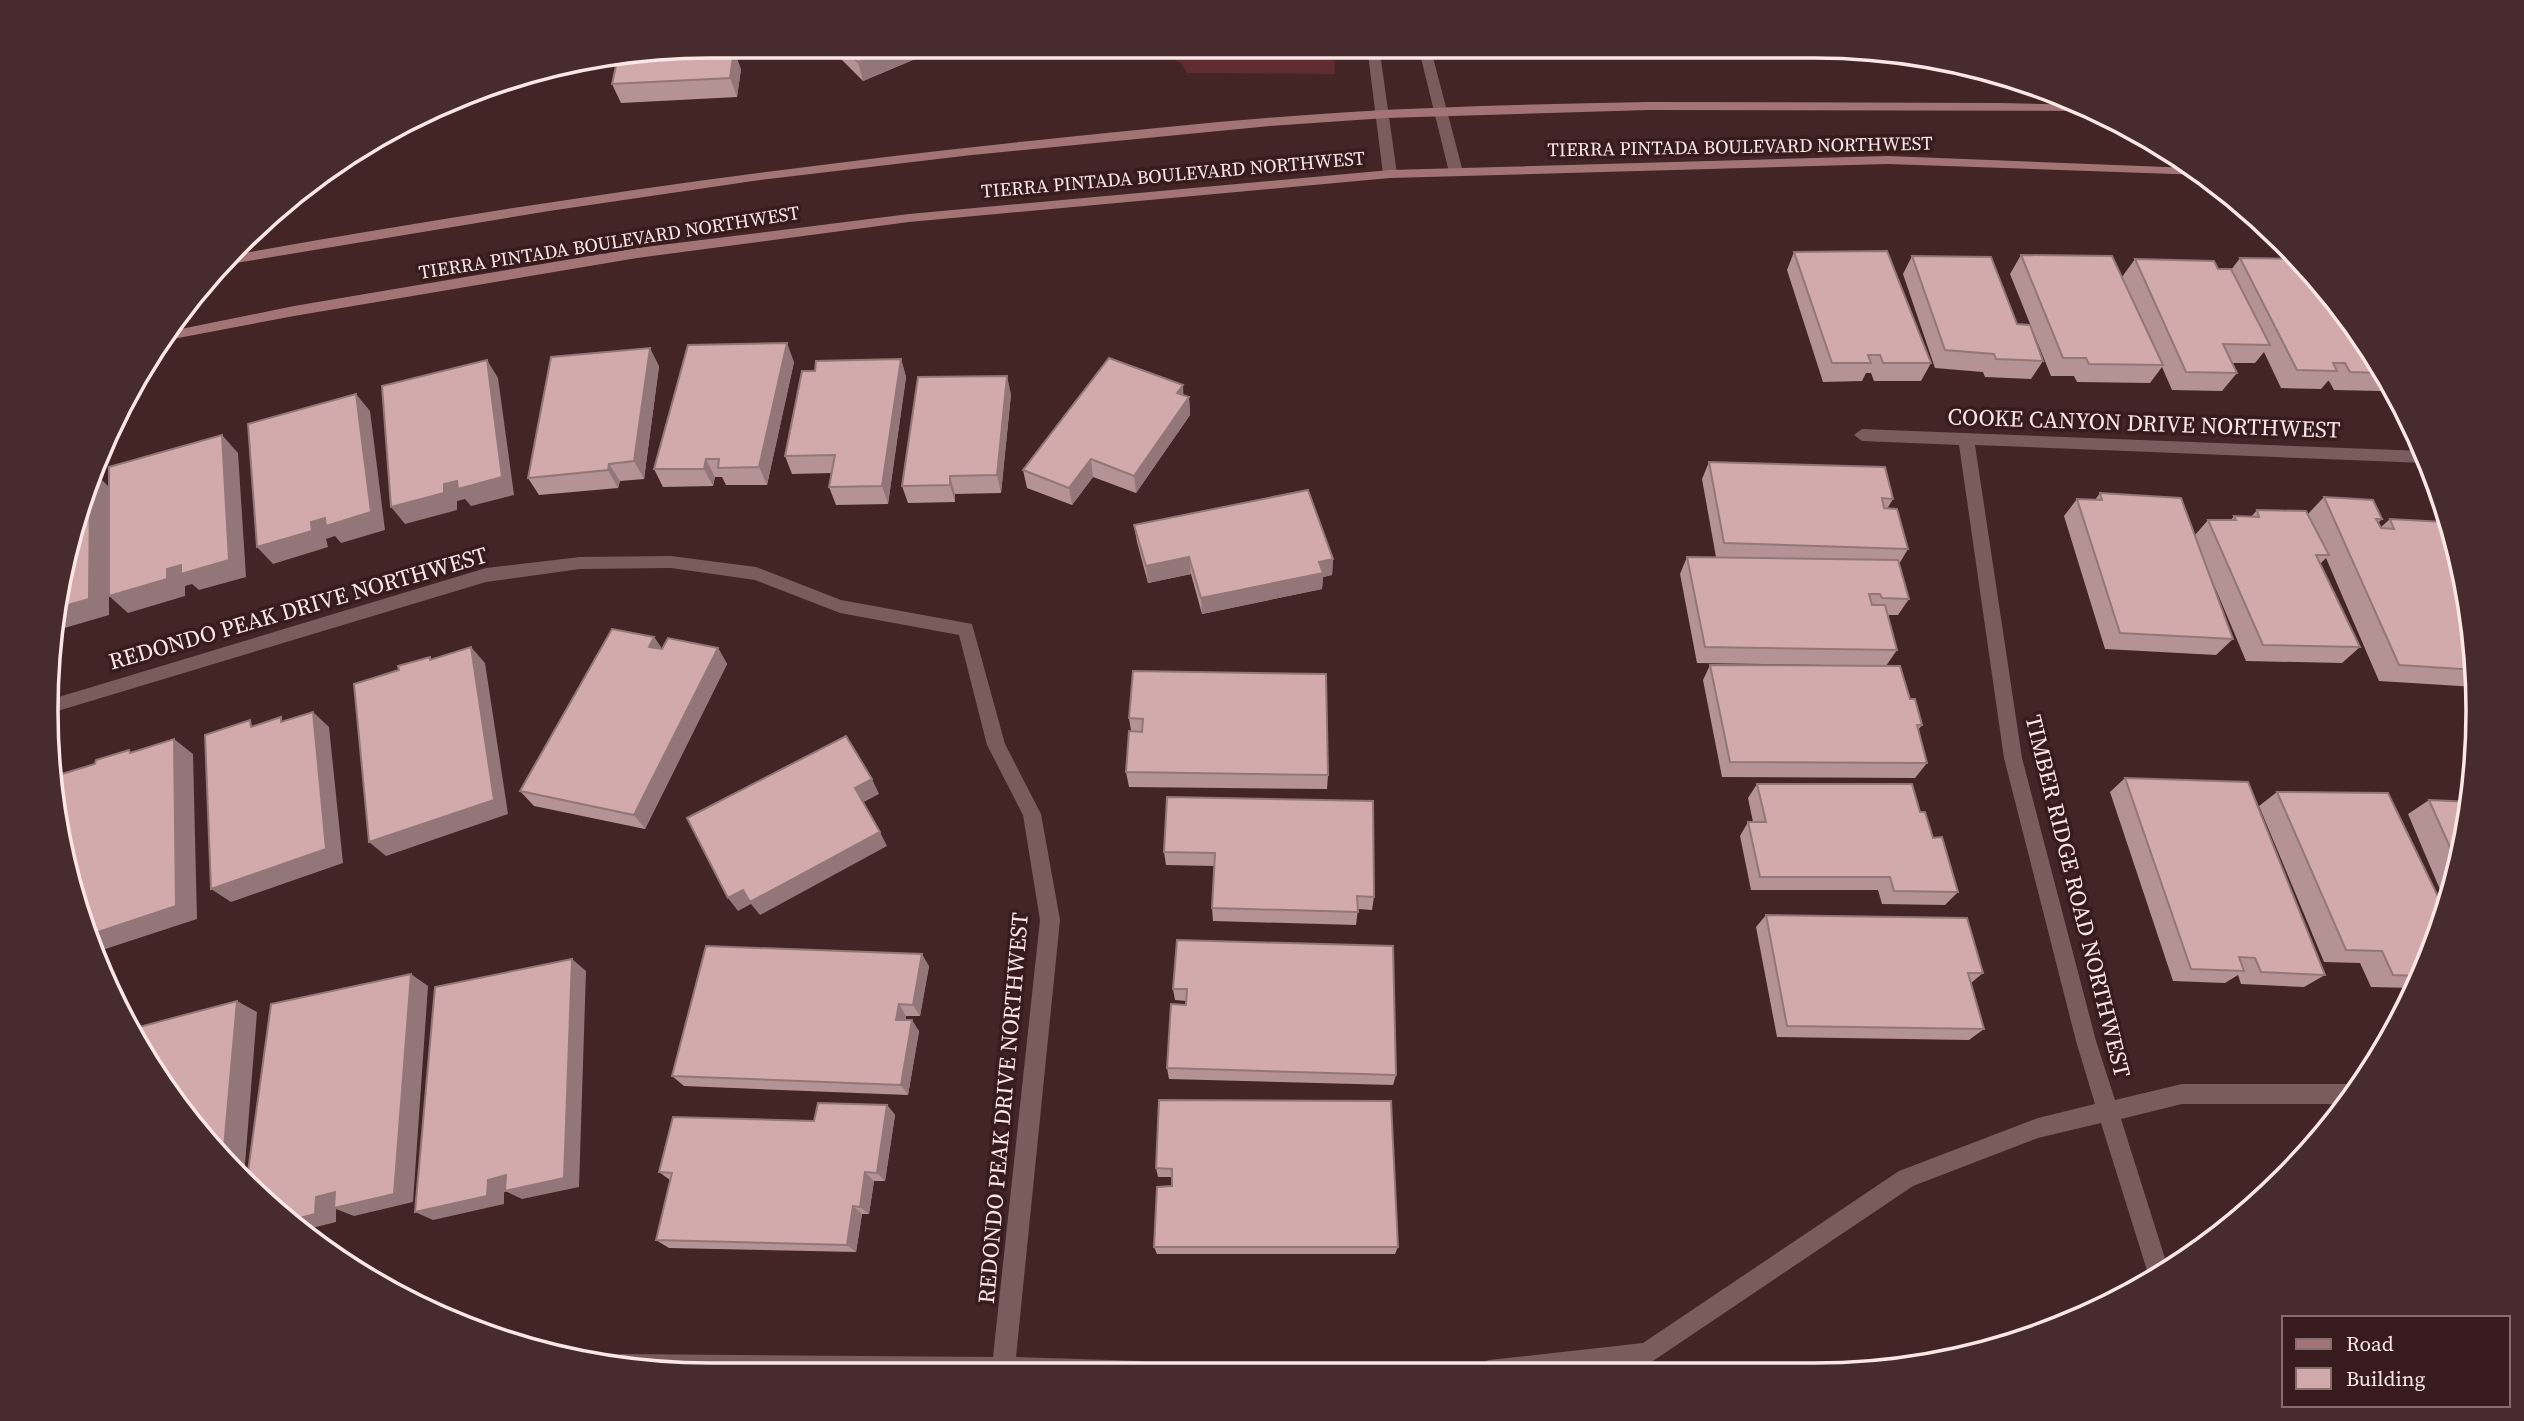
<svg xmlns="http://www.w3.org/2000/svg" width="2524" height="1421" font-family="'Source Serif 4',serif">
  <rect width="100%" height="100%" fill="#432526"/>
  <path fill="#602c30" d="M1150 46H1334L1335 74 1187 73 1181 63Z"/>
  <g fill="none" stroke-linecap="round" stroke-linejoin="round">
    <path fill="#7a5c5c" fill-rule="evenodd" d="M1862 429 2423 451 2427 462 2425 463 1975 445 2022 758 2096 1041 2115 1100 2182 1084H2350L2356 1086 2342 1104H2182L2121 1119 2169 1271 2150 1280 2101 1123 2038 1138 1913 1186 1647 1365 1595 1371H1478L1481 1363 1489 1360 1643 1343 1899 1171 2038 1118 2095 1104 2076 1041 2004 758 1959 445 1862 441 1854 435Z
      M671 556 756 567 841 600 972 624 1005 744 1041 814 1060 920 1016 1357 1141 1361 1149 1364 1152 1372 667 1374 611 1363 614 1357 622 1354 993 1357 1040 920 1023 815 987 745 959 635 840 613 755 580 671 568 580 569 486 582 51 713 52 699 486 568 580 557Z"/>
    <path fill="#7a5c5c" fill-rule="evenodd" d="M1367 46H1379L1397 174 1390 178 1383 174Z
      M1418 46H1430L1463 172 1461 175 1456 176 1449 172Z"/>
    <path fill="#a37475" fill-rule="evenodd" d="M1649 102 2001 103 2080 105 2094 111 1649 110 1386 118 1270 126 972 155 760 180 549 211 230 264 239 254C511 205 783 166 1058 138 1155 128 1252 118 1350 112 1449 106 1549 104 1649 102Z
      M1888 156 2192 168 2202 175 1888 164 1390 178 909 222 637 258 294 316 157 342 166 332 294 306 637 248 909 214 1390 170Z"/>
  </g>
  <path fill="#b59293" d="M837 46H946L863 81 841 59Z
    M741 69 737 97 621 103 612 84Z
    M1794 252 1931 363 1921 381H1874L1871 373H1866L1862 381 1823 382 1787 270Z
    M2021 255 2122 277 2135 259 2231 270 2240 258 2341 306 2389 383 2381 391 2334 390 2329 381H2328L2321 389 2281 388 2264 352 2255 363H2232L2237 373 2222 391 2172 390 2162 367 2150 383 2077 382 2074 376H2051L2010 274Z
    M1912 256 2017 324 2043 361 2031 379 1985 377 1983 372 1935 368 1903 274Z
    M901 359 906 377 888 504 836 505 829 487 832 473 792 474 785 456 815 371Z
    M794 362 767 485H726L722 477H715L713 486 663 487 654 469Z
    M659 366 644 479 620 481 618 488 539 495 528 478Z
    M1011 394 1001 493 955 494V502L908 503 902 486Z
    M1184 395 1189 397 1190 415 1136 493 1093 477 1072 505 1027 488 1023 470Z
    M1709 462 1893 499 1887 509 1908 549 1899 564 1909 599 1898 615H1888L1897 650 1886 666 1697 663 1680 574 1687 557H1716L1702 479Z
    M2100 493 2195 535 2208 520H2231L2234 516 2251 517 2257 510 2308 514 2324 497 2382 519 2378 523 2380 528 2390 519 2447 528 2451 525 2456 539 2477 667 2476 687 2379 681 2326 558 2320 564 2360 647 2342 663 2246 661 2209 573 2233 639 2216 655 2105 649 2064 516 2077 499 2095 500Z
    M1134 525 1333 559 1332 575 1323 577 1322 589 1202 614 1191 574 1148 583 1137 542Z
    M654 637 662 649 718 648 727 664 645 829 534 806 520 791Z
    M1710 665 1922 725 1918 730 1927 763 1915 778 1722 777 1703 680Z
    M1326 674 1328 775 1327 789 1129 787 1126 772 1131 731 1129 718Z
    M2125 778 2325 975 2304 987 2241 984 2238 975 2225 983 2173 981 2110 792Z
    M1757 784 1920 812 1958 892 1945 905 1882 904 1878 890H1751L1740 836 1748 822H1753L1748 798Z
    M2277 792 2443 925 2414 988 2371 987 2360 963 2324 962 2259 806Z
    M1167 797 1374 897 1372 910 1358 909 1356 925 1213 921 1212 908 1214 866 1166 865 1164 852Z
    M2429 800 2472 802 2447 906 2408 814Z
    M1766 915 1983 973 1971 983 1984 1029 1969 1040 1777 1037 1756 927Z
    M1177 940 1396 1075 1393 1085 1169 1079 1167 1068 1186 1001 1175 1000 1173 989Z
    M929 966 920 1016H906V1020L919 1031 908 1095 684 1086 672 1076Z
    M1159 1100 1398 1247 1395 1254H1157L1154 1247 1172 1186V1177H1158L1156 1168Z
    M887 1105 895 1115 885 1181H874L869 1214H862L856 1252 669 1248 656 1240 670 1180 659 1172 814 1121Z"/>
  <path fill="#937778" d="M897 46H946L863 81 858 62Z
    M734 50 741 69 737 97 730 78Z
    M787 343 794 362 767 485 759 467Z
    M650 348 659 366 644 479 634 461Z
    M901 359 906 377 888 504 882 486Z
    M487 360 498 378 514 495 471 506 465 499 457 501V510L405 524 391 507 444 484Z
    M1007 376 1011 394 1001 493 997 475Z
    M1183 385 1184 403 1177 393Z
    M356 394 370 411 385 530 341 543 335 536 326 539 328 547 273 564 257 547 311 522Z
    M1189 397 1190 415 1136 493 1134 476Z
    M222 435 238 453 246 577 199 590 192 584 185 586V596L128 613 109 596V615L61 629 59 628 61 607 90 489 97 475 109 487 167 569Z
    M706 459 715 477 713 486 704 469Z
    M1091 459 1093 477 1072 505 1069 488Z
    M609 464 620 481 618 488 608 470Z
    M950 476 955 494V502L950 485Z
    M1189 557 1191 574 1148 583 1146 566Z
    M1333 559 1332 575 1323 577 1322 589 1202 614 1201 598 1319 562Z
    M654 637 665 653 649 647Z
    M471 647 485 663 508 814 386 856 369 842Z
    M718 648 727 664 645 829 634 815Z
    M313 712 329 727 343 863 231 902 211 889Z
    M174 739 193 754 197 919 93 953 89 935Z
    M872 779 879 794 862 803 855 788Z
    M880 832 887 846 760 915 751 904 738 911 728 898 743 890Z
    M922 954 929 966 920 1016 913 1005Z
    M572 959 586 971 579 1187 522 1199 505 1191Z
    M411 974 428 986 413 1202 354 1216 336 1209V1222L308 1229 296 1219 316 1197 335 1192Z
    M237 1001 257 1012 244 1177 223 1159Z
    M899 1004 906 1016 904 1031 896 1020Z
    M912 1020 919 1031 908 1095 901 1085Z
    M887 1105 895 1115 885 1181 877 1173Z
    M865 1172 874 1181 869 1214 860 1207Z
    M506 1175 522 1184 504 1188V1204L433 1220 415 1212 488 1180Z
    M853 1206 862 1214 856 1252 847 1245Z"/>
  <path fill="#d2aaab" stroke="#937778" stroke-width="2" d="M841 46H897L858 62Z
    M734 50 730 78 612 84 617 61 648 56Z
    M1887 251 1931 363H1883L1880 355H1868L1871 363H1832L1794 252Z
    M2021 255 2112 256 2163 365 2089 364 2086 358H2063Z
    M1912 256 1991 257 2017 324 2030 325 2043 361 1996 359 1994 354 1945 350Z
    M2240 258 2298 259 2341 306 2383 373 2350 372 2345 363H2333L2337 371 2297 370Z
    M2135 259 2214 261 2218 269H2231L2270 345 2223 344 2237 373 2186 372Z
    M787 343 759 467 718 468 719 459H706L704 469H654L688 345Z
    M650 348 634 461 609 464 608 470 528 478 551 357Z
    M1109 358 1183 385 1177 393 1189 397 1134 476 1091 459 1069 488 1023 470Z
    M901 359 882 486 829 487 835 455 785 456 802 371H815L816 361Z
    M487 360 502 477 458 489 457 481 444 484V493L391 507 382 386Z
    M1007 376 997 475 950 476V485L902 486 918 377Z
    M356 394 371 512 326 526 325 518 311 522 312 531 257 547 248 424Z
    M222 435 229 560 181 574V565L167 569V579L109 596V467Z
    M1709 462 1885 467 1893 499 1882 498 1884 508 1897 509 1908 549 1724 543Z
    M90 489 89 599 61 607 68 538Z
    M1308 490 1333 559 1319 562 1323 573 1201 598 1189 557 1146 566 1134 525Z
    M2100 493 2181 498 2233 639 2120 633 2077 499 2102 500Z
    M2324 497 2373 500 2382 519H2376L2381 528 2394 529 2390 519 2444 522 2458 551 2477 670 2399 665Z
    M2257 510 2306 511 2329 555H2316L2360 647 2263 645 2208 520H2236L2234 516 2259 517Z
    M1687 557 1898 560 1909 599 1882 598 1880 594H1869L1872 605H1885L1897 650 1705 647Z
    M612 629 654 637 649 647 662 649 668 638 718 648 634 815 520 791Z
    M471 647 494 800 369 842 354 684 399 670 398 666 430 657V660Z
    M1710 665 1900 666 1910 699H1915L1922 725H1917L1927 763 1730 762Z
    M1133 671 1326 674 1328 775 1126 772 1129 731 1142 732 1143 719 1129 718Z
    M313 712 326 849 211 889 205 735 250 720 251 727 281 717V722Z
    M846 736 872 779 855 788 880 832 750 902 743 890 728 898 687 818Z
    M174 739 176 906 89 935 52 777 95 764 96 760 129 750 130 753Z
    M2125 778 2248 782 2325 975 2261 972 2255 958 2239 957 2244 971 2191 969Z
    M1757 784H1912L1920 812H1925L1933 838 1942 837 1958 892 1894 891 1890 877H1760L1748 822H1766Z
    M2277 792 2388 793 2446 913 2443 925 2420 976 2393 975 2382 951 2346 950Z
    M1167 797 1373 801 1374 897 1357 896 1358 912 1212 908 1215 853 1164 852Z
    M2429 800 2472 802 2457 863Z
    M1766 915 1967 918 1983 973H1968L1984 1029 1787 1026Z
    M1177 940 1393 946 1396 1075 1167 1068 1171 1004 1186 1005 1187 989H1173Z
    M706 946 922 954 913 1005 899 1004 896 1020H912L901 1085 672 1076Z
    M572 959 564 1178 505 1191 506 1175 488 1180 487 1196 415 1212 435 987Z
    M411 974 394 1194 334 1208 335 1192 316 1197 315 1214 296 1219 247 1179 271 1004Z
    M237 1001 223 1159 210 1149 135 1028Z
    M1159 1100 1391 1101 1398 1247H1154L1157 1187 1172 1186V1169L1156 1168Z
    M818 1103 887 1105 877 1173 865 1172 860 1207 853 1206 847 1245 656 1240 672 1173 659 1172 673 1117 814 1121Z"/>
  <g text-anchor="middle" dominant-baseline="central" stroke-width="7" stroke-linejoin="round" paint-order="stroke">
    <g font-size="19" fill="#fbe6e6" stroke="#381b1c">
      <text transform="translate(1740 146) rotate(-1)">TIERRA PINTADA BOULEVARD NORTHWEST</text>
      <text transform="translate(1173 174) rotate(-5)">TIERRA PINTADA BOULEVARD NORTHWEST</text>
      <text transform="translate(609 242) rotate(-9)">TIERRA PINTADA BOULEVARD NORTHWEST</text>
    </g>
    <g font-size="23" fill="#fbe6e6" stroke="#381b1c">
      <text transform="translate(2144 423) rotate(2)">COOKE CANYON DRIVE NORTHWEST</text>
      <text transform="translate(298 608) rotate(-16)">REDONDO PEAK DRIVE NORTHWEST</text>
      <text transform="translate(2078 896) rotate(76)">TIMBER RIDGE ROAD NORTHWEST</text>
      <text transform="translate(1003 1108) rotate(-85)">REDONDO PEAK DRIVE NORTHWEST</text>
    </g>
  </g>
  <path d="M0 0H2524V1421H0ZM710 58H1814A652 652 0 0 1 2466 710V711A652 652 0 0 1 1814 1363H710A652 652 0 0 1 58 711V710A652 652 0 0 1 710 58Z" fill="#482b2c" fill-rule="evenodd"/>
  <path fill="none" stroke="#fbe6e6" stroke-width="3.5" d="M710 58H1814A652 652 0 0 1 2466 710V711A652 652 0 0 1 1814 1363H710A652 652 0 0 1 58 711V710A652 652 0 0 1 710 58Z"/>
  <rect x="2282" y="1316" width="228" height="91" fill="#381b1c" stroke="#866c6d" stroke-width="2"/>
  <rect x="2296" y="1339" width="35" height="10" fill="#a37475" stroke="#866c6d" stroke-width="2"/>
  <text x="2346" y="1351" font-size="21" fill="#fbe6e6">Road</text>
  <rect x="2296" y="1368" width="35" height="21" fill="#d2aaab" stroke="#866c6d" stroke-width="2"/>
  <text x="2346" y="1386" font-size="21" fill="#fbe6e6">Building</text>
</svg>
